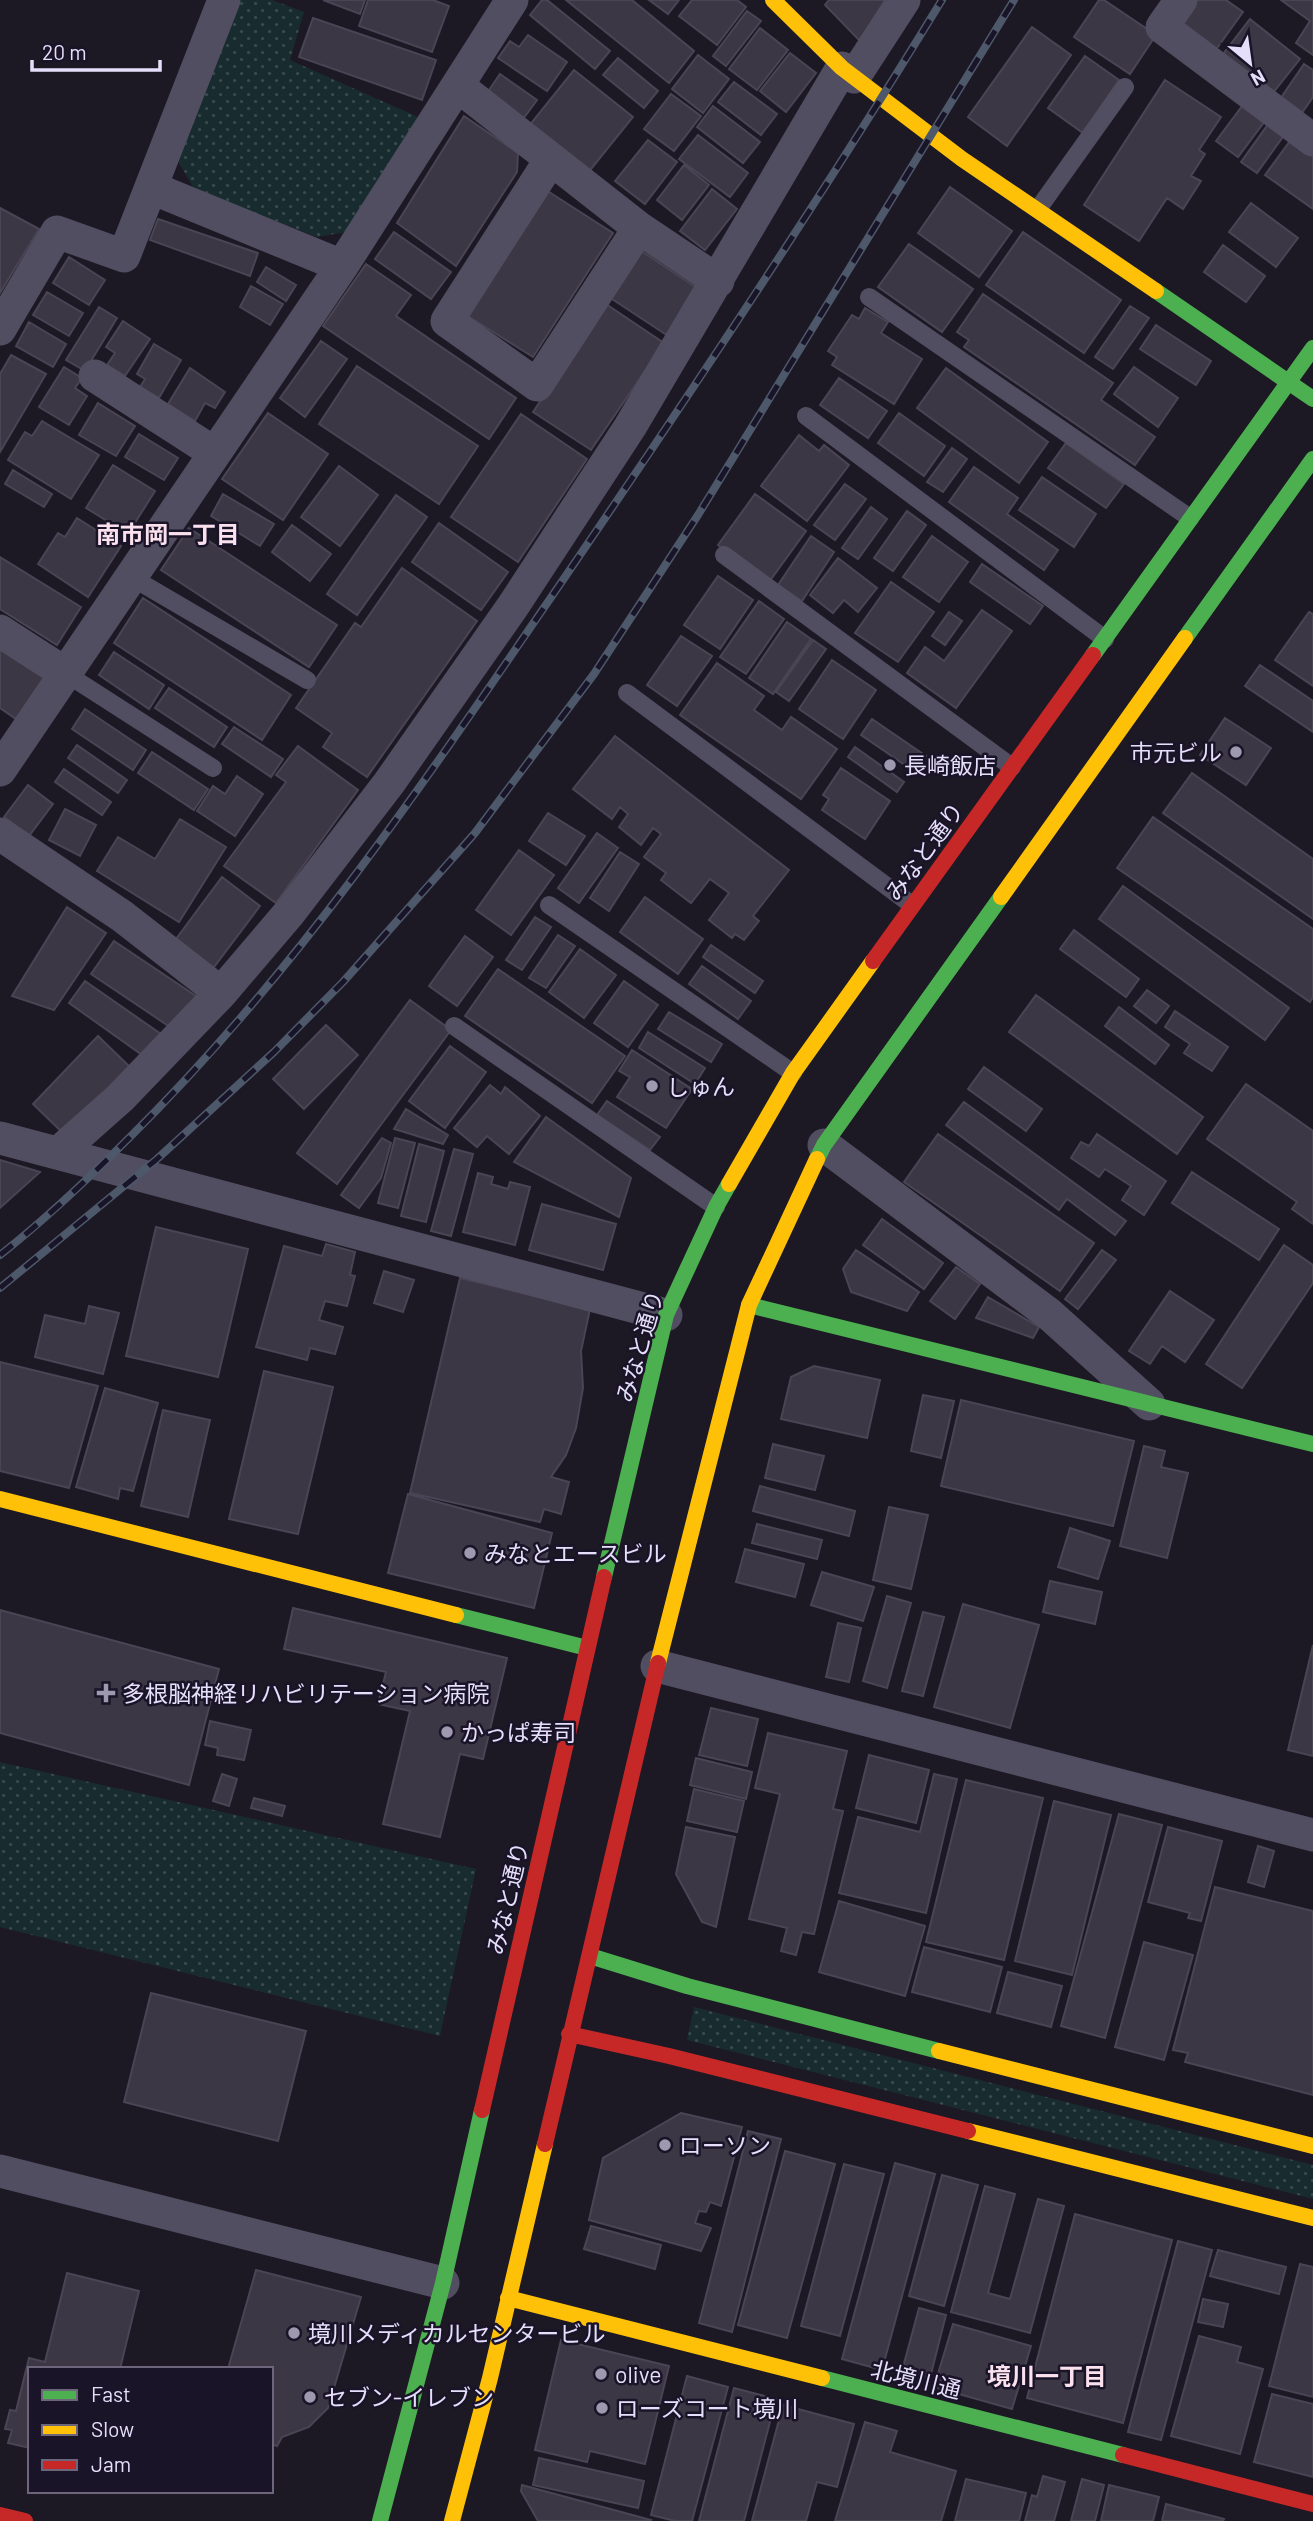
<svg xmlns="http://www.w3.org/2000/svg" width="1313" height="2521" font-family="Barlow,'Noto Sans JP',sans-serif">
  <defs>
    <pattern id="grass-dots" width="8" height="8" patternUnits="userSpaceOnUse" patternTransform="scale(1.75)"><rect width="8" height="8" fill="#182c2f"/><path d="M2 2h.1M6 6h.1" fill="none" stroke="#3a4a4e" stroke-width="1.8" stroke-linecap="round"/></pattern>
  </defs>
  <rect width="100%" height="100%" fill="#1c1824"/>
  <path fill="url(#grass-dots)" d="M240 0H272L304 12 290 60 418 117 346 232 317 237 194 189 178 161Z
    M0 1762 476 1869 440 2036 0 1927Z
    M694 2007 1313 2165V2199L687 2040Z"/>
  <path fill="#3c3745" stroke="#4a4555" stroke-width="2" d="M323 0H365L360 14Z
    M368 0H433L449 6 432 52 359 26Z
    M542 0H547L610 51 595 69 530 15Z
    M566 0H632L694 51 669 83Z
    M649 0H679L668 14Z
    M692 0H737L746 7 717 45 679 16Z
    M829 0H888L859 40 825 5Z
    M1099 0H1104L1156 35 1130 74 1074 37Z
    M1191 0H1226L1243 12 1212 55 1175 22Z
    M1281 0H1313V55L1296 43 1310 21Z
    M747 11 761 21 726 66 713 56Z
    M313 18 436 60 422 100 299 57Z
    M1250 19 1300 59 1272 94 1223 54Z
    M1032 27 1071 55 1007 146 968 117Z
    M760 28 788 50 757 90 729 69Z
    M528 35 567 62 547 91 498 58 510 41 519 47Z
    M790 53 816 73 786 112 760 91Z
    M698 55 729 79 703 113 672 89Z
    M1085 56 1119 80 1083 133 1048 108Z
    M618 58 658 91 644 108 603 75Z
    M1304 64 1313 70V97L1297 120 1276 105Z
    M574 70 633 117 587 174 528 127Z
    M500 74 537 100 523 119 487 93Z
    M1165 80 1221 117 1199 150 1205 154 1191 176 1201 181 1183 209 1167 198 1139 241 1084 205Z
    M734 82 777 114 761 135 718 102Z
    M671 94 701 116 674 151 644 129Z
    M1243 105 1265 121 1238 157 1216 141Z
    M713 106 760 142 743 163 697 127Z
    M464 116 518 153 517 172 456 266 397 223Z
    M1269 123 1285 134 1257 173 1241 162Z
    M698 135 748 173 730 197 679 159Z
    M1293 137 1313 151V209L1265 175Z
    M648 140 677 162 645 204 615 181Z
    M684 165 709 185 682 220 657 200Z
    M950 187 1012 231 979 277 918 233Z
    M712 189 737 209 705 250 680 231Z
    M546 190 613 233 533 357 466 315Z
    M1251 203 1298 238 1276 267 1229 232Z
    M0 208 39 229 0 293Z
    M158 219 258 253 250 276 150 240Z
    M394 232 451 272 431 299 375 259Z
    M1023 232 1121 300 1084 353 986 285Z
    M909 244 973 289 942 332 878 287Z
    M1223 245 1265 276 1246 302 1204 272Z
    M640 250 700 290 668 336 609 297Z
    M69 257 105 280 89 305 53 283Z
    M366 264 411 295 396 316 516 398 489 439 323 326Z
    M266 267 296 285 286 301 257 282Z
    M251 286 283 304 270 325 240 307Z
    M47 292 83 313 69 336 33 315Z
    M983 294 1113 383 1101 400 1155 437 1135 465 964 347 969 340 957 332Z
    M606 304 664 343 591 450 533 412Z
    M1130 306 1149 318 1113 369 1095 357Z
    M99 307 117 318 85 371 66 360Z
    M865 308 888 322 881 333 922 359 894 404 832 365 837 357 828 351 852 315 859 319Z
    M123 321 150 339 125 376 107 365 115 353 106 347Z
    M29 322 66 344 53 367 16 346Z
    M1156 325 1211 361 1196 385 1140 349Z
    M321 341 347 359 305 417 280 398Z
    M154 344 181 360 159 398 140 387 145 379 137 374Z
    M11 355 46 374 0 452V374Z
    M357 366 478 446 439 504 319 424Z
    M64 367 82 378 75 388 87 396 69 425 39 407Z
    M1134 367 1178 398 1158 427 1114 394Z
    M190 368 225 392 215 408 205 403 195 421 168 404Z
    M946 368 1048 442 1019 483 917 408Z
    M839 378 887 411 868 438 820 405Z
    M98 403 135 426 116 456 79 435Z
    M268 413 328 454 283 520 222 479Z
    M899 413 945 446 924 476 878 443Z
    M521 414 587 459 518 562 451 517Z
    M42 421 99 455 71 499 8 460 25 432 32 436Z
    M139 434 178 458 164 480 125 457Z
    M799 435 819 451 824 445 849 465 807 521 761 486Z
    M1066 443 1124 484 1106 508 1048 468Z
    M952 448 967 459 943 492 927 482Z
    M113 465 155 491 128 534 86 508Z
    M339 466 378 495 340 546 301 517Z
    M974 467 1018 498 1007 514 1058 550 1044 570 949 502Z
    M13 470 52 494 44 507 5 484Z
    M1042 477 1096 514 1074 547 1019 510Z
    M845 484 866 499 835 540 814 525Z
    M223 494 274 524 260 546 211 516Z
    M755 494 806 531 769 582 718 545Z
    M396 495 427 517 357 615 327 594Z
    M871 507 887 519 858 559 842 548Z
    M907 511 926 525 893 571 874 558Z
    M77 518 121 546 88 597 38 564 58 533 65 537Z
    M439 523 508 572 481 610 412 562Z
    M292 525 331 554 310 581 272 552Z
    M189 528 337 625 309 667 161 570Z
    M811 536 834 552 802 601 778 585Z
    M932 536 968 562 939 602 903 577Z
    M0 557 81 607 57 645 0 609Z
    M838 558 877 588 858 612 844 600 833 613 810 595Z
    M982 564 1043 606 1030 624 970 582Z
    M402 568 477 621 367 777 323 747 332 733 296 708 355 623 361 627Z
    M718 576 753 600 720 649 684 625Z
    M891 582 934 612 898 662 855 633Z
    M143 598 291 695 262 740 114 643Z
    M759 601 784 619 746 674 720 657Z
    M982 610 1012 631 956 708 907 673 925 647 944 661Z
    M949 612 962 621 945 645 932 636Z
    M1309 612 1313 614V686L1275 660Z
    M787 622 811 639 773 694 749 678Z
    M681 636 712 656 677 706 647 685Z
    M813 640 826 649 789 701 776 692Z
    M0 641 48 673 16 719 0 708Z
    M114 652 164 685 149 709 99 675Z
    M832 660 876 690 843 739 799 709Z
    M717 663 764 696 754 710 782 730 791 717 837 749 801 799 680 715Z
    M1260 665 1313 701V732L1245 686Z
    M169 688 227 727 214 747 155 708Z
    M85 709 146 750 133 770 72 729Z
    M1225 718 1271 748 1246 785 1200 755Z
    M872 719 926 756 915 772 861 735Z
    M234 727 283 759 271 777 222 744Z
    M615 736 789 870 753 916 759 921 744 940 735 934 732 938 709 920 729 893 710 879 691 903 661 880 666 873 644 857 661 834 653 828 641 845 619 827 628 814 620 807 612 819 573 789Z
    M77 745 127 780 118 793 68 758Z
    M298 746 358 790 276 903 224 866 286 782 276 775Z
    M855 747 904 782 897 792 848 757Z
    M152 752 208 789 194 810 138 773Z
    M841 768 890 801 865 839 822 810 829 799 823 795Z
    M64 769 111 802 102 815 55 782Z
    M1192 773 1313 859V919L1163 813Z
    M237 776 263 794 235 836 197 811 213 786 225 794Z
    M28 785 53 804 29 836 4 817Z
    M65 809 96 825 80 856 49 840Z
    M548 813 585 836 566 865 529 841Z
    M1153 817 1313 929V997L1310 1002 1117 868Z
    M180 819 226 847 179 922 97 871 118 837 155 859Z
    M597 833 618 848 579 903 558 888Z
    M519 850 554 875 511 935 476 910Z
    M620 852 639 864 609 911 590 898Z
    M222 877 260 906 211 971 173 943Z
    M1123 886 1289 1008 1265 1040 1099 919Z
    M645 897 703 939 678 974 620 932Z
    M67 907 106 933 54 1010 12 996Z
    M535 917 551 927 522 970 506 960Z
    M1074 930 1139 979 1126 997 1060 949Z
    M558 935 575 946 546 988 529 978Z
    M465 936 493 957 457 1006 429 986Z
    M114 941 196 996 173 1029 91 974Z
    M711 945 763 981 755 993 703 957Z
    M580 949 616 975 584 1018 549 992Z
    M702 966 751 1001 738 1019 689 984Z
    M498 969 625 1056 592 1103 465 1016Z
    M85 981 161 1034 145 1057 69 1003Z
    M624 981 658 1005 628 1047 594 1023Z
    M1147 990 1169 1006 1156 1023 1134 1006Z
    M1036 995 1203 1117 1177 1154 1009 1032Z
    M410 1000 451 1030 337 1184 297 1153Z
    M1119 1007 1169 1045 1155 1064 1105 1026Z
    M1175 1011 1228 1047 1212 1071 1184 1053 1190 1044 1165 1027Z
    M669 1012 722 1044 711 1062 658 1029Z
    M326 1025 358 1055 304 1109 273 1079Z
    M648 1032 705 1068 695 1084 639 1048Z
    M98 1036 132 1069 67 1137 33 1104Z
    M450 1046 486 1072 445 1128 409 1101Z
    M632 1050 692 1089 666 1128 617 1097 630 1077 619 1071Z
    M984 1067 1042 1109 1026 1131 968 1089Z
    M1246 1084 1313 1131V1224L1292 1209 1297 1202 1207 1139Z
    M490 1085 501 1094 505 1087 540 1116 509 1154 487 1136 477 1147 454 1128Z
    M607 1101 660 1137 650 1150 597 1115Z
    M964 1102 1126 1221 1115 1235 1067 1199 1059 1210 946 1125Z
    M406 1109 448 1135 443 1144 394 1129Z
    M546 1117 631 1178 619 1217 514 1162Z
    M938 1134 1094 1243 1060 1291 904 1182Z
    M1097 1134 1166 1181 1144 1215 1122 1200 1131 1186 1105 1169 1099 1177 1071 1158 1081 1142 1089 1146Z
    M382 1138 391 1143 381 1178 359 1208 341 1195Z
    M395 1138 415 1143 398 1208 378 1203Z
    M419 1144 444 1151 426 1222 401 1216Z
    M454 1149 473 1154 451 1236 431 1231Z
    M0 1160 40 1172 0 1208Z
    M1192 1172 1279 1229 1259 1260 1172 1203Z
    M478 1173 493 1177 491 1184 508 1189 510 1182 530 1187 515 1245 463 1232Z
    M542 1204 616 1224 603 1270 529 1250Z
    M882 1219 943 1263 924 1289 863 1245Z
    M156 1227 248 1249 218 1377 126 1356Z
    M326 1244 355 1252 350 1275 355 1276 347 1306 325 1301 319 1320 343 1327 335 1354 310 1348 307 1360 256 1347 284 1246 322 1256Z
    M1284 1245 1313 1265V1283L1242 1388 1206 1364Z
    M856 1250 919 1292 907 1311 851 1292 843 1269Z
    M1102 1250 1116 1260 1078 1309 1065 1299Z
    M956 1267 980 1284 955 1319 930 1301Z
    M384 1271 414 1280 403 1312 374 1303Z
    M460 1278 590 1309 581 1351 583 1388 576 1428 566 1455 551 1477 569 1482 561 1514 544 1509 540 1522 410 1493Z
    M1170 1291 1214 1320 1185 1362 1162 1346 1150 1364 1129 1351Z
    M988 1297 1039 1327 1033 1338 976 1318Z
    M89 1306 119 1313 103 1374 35 1357 45 1315 85 1324Z
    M0 1362 98 1386 69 1488 0 1471Z
    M814 1366 880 1380 867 1438 781 1419 791 1377Z
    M264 1371 333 1387 298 1534 229 1519Z
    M105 1388 158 1403 133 1491 120 1488 118 1499 76 1487Z
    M923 1395 954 1401 941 1458 911 1451Z
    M961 1400 1134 1441 1113 1526 941 1486Z
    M163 1410 210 1420 188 1517 141 1506Z
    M773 1444 824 1456 815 1490 765 1478Z
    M1144 1446 1165 1451 1161 1467 1188 1473 1167 1558 1120 1546Z
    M760 1486 855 1511 849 1536 753 1511Z
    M408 1494 552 1533 534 1608 388 1573Z
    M889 1507 928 1515 911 1589 873 1580Z
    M757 1524 822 1540 817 1559 752 1543Z
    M1070 1528 1110 1541 1098 1579 1058 1567Z
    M745 1549 804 1564 795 1597 736 1582Z
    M822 1572 874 1587 863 1621 811 1605Z
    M1050 1581 1102 1592 1095 1624 1043 1612Z
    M887 1596 911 1603 887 1688 863 1681Z
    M963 1604 1039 1625 1010 1728 934 1707Z
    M293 1608 507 1658 483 1759 460 1754 440 1837 383 1824 410 1711 378 1704 386 1672 284 1649Z
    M0 1610 219 1669 189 1785 0 1733Z
    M923 1612 944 1617 923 1696 902 1691Z
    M838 1623 861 1628 849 1682 826 1677Z
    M1313 1645V1756L1288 1750Z
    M711 1708 758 1719 747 1766 699 1755Z
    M210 1721 251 1730 244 1760 217 1755 218 1748 205 1745Z
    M768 1733 847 1751 833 1809 843 1811 814 1934 802 1932 796 1955 781 1951 787 1928 749 1919 780 1794 755 1788Z
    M869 1755 929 1770 916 1823 856 1808Z
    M696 1758 752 1772 746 1799 690 1785Z
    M222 1774 237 1779 229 1806 213 1801Z
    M934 1774 957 1779 926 1913 839 1893 858 1817 920 1832Z
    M966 1780 1043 1798 1004 1960 926 1942Z
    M694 1789 744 1801 737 1832 687 1821Z
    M254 1798 285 1806 282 1816 251 1808Z
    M1054 1801 1111 1815 1072 1975 1015 1961Z
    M1119 1814 1162 1825 1105 2038 1061 2026Z
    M686 1827 735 1837 716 1927 702 1922 676 1874Z
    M1168 1827 1222 1841 1201 1921 1188 1918 1190 1913 1148 1902Z
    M1258 1846 1274 1851 1264 1887 1248 1882Z
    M1215 1887 1313 1911V2095L1185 2062 1188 2053 1173 2050Z
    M839 1901 925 1926 905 1996 819 1972Z
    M1144 1942 1193 1955 1164 2060 1115 2047Z
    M924 1947 1002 1967 990 2012 912 1992Z
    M1008 1972 1062 1986 1051 2027 997 2013Z
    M151 1993 306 2031 278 2141 124 2102Z
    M681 2113 742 2127 721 2206 710 2202 706 2212 699 2211 695 2223 711 2228 701 2251 589 2220 603 2158Z
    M748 2131 781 2139 732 2332 699 2323Z
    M785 2151 835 2164 787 2338 738 2325Z
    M895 2163 935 2174 882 2370 842 2359Z
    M844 2164 884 2174 840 2336 801 2326Z
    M942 2175 978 2185 944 2306 909 2296Z
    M985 2186 1015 2194 988 2293 1010 2299 1038 2199 1064 2206 1030 2333 951 2312Z
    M1075 2214 1172 2240 1123 2423 1027 2398Z
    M591 2226 661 2245 655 2269 584 2249Z
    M1178 2241 1212 2250 1161 2440 1128 2432Z
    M1218 2250 1286 2267 1279 2294 1210 2276Z
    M1300 2264 1313 2267V2397L1269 2386Z
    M256 2270 361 2297 328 2408 309 2427 282 2437 277 2446 271 2444V2369H228Z
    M67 2273 139 2291 120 2369H30V2448L8 2443 12 2430 5 2429 10 2410 16 2411 29 2358 45 2362Z
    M1203 2299 1228 2304 1223 2327 1198 2322Z
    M919 2308 946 2315 930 2378 902 2371Z
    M953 2324 1031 2346 1012 2409 934 2387Z
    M1199 2336 1241 2347 1237 2362 1263 2369 1240 2454 1171 2436Z
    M561 2340 669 2366 645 2464 590 2451 587 2462 535 2450Z
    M687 2376 728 2387 692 2521H675L651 2515Z
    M734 2388 776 2399 744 2521H699Z
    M1272 2394 1313 2404V2477L1254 2462Z
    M783 2405 854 2424 837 2487 817 2482 806 2521H752Z
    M865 2422 897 2431 890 2452 956 2471 941 2521H835Z
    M539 2458 644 2481 638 2508 533 2485Z
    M1043 2476 1065 2482 1054 2521H1025L1032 2495 1037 2497Z
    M966 2479 1026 2493 1019 2521H955Z
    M1082 2479 1104 2485 1095 2521H1071Z
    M522 2485 651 2520 650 2521H538L521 2491Z
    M1109 2485 1159 2497 1153 2521H1101Z
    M1166 2504 1224 2519 1223 2521H1162Z"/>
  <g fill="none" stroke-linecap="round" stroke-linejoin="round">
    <path stroke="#524e62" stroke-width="18" d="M1038 209 1125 87
      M869 297 1190 518
      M806 416 1105 639
      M724 555 1012 767
      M131 577 307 680
      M65 673 213 768
      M627 693 912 905
      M549 905 793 1073
      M454 1026 716 1207"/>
    <path stroke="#524e62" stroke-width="33" d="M1181 0 1162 27 1313 140
      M854 77 904 0
      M458 86 639 228 718 281
      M551 159 447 321 537 385 639 228
      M152 188 342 266
      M0 329 57 232 124 256 224 0
      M95 376 213 452
      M0 631 65 673
      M0 770 342 266 512 0
      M0 834 122 916 221 993
      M0 1138 666 1315
      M824 1145 1049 1314 1149 1404
      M58 1153 120 1098 221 993 290 912 389 783 513 606 630 427 842 68
      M657 1666 1313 1835
      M0 2171 443 2283"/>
    <path stroke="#4caf50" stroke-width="16" d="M1156 291 1313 399
      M1185 638 1313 459
      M1093 655 1313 348
      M817 1159 824 1145 1001 897
      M749 1305 1313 1444
      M604 1577 666 1315 716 1207 729 1184
      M456 1615 587 1648
      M590 1956 687 1986 939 2051
      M822 2378 1123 2455
      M380 2521 443 2283 482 2110"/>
    <path stroke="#ffc107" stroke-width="16" d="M773 0 842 68 962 159 1156 291
      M1001 897 1185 638
      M729 1184 793 1073 873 961
      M0 1499 456 1615
      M658 1663 749 1305 817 1159
      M939 2051 1313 2146
      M968 2131 1313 2218
      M508 2298 822 2378
      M452 2521 490 2378 545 2144"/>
    <path stroke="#c62828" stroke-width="16" d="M873 961 1093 655
      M569 2034 669 2056 968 2131
      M482 2110 604 1577
      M545 2144 658 1663
      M1123 2455 1313 2504
      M0 2515 25 2521"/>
    <g stroke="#4d596b" stroke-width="8">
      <path id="rail" d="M0 1255C46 1219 88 1179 129 1138 293 976 422 786 552 596 686 400 818 203 942 0
        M0 1288 157 1159 274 1052 343 982 475 833 594 674 698 515 1014 0"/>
    </g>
    <use href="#rail" stroke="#1a1428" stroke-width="5" stroke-dasharray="16" stroke-linecap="butt"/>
  </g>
  <g fill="#9f99b0" stroke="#1a1428" stroke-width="2.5">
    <circle cx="1236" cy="752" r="7"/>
    <circle cx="890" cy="765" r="7"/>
    <circle cx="652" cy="1086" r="7"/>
    <circle cx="470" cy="1553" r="7"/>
    <path d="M102.5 1682.5h7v7h7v7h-7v7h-7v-7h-7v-7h7z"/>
    <circle cx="447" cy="1732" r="7"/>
    <circle cx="665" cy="2145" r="7"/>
    <circle cx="294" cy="2333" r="7"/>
    <circle cx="601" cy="2374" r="7"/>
    <circle cx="310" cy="2397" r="7"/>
    <circle cx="602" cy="2408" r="7"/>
  </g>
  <g text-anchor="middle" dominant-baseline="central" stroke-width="5" stroke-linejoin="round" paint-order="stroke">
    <g font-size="23" fill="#e6dffb" stroke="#1a1428" text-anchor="start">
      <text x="1222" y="752" text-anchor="end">市元ビル</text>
      <text x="904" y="765">長崎飯店</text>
      <text x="666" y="1086">しゅん</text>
      <text x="484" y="1553">みなとエースビル</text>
      <text x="122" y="1693">多根脳神経リハビリテーション病院</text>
      <text x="461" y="1732">かっぱ寿司</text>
      <text x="679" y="2145">ローソン</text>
      <text x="308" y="2333">境川メディカルセンタービル</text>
      <text x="615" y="2374">olive</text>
      <text x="324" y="2397">セブン-イレブン</text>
      <text x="616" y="2408">ローズコート境川</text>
    </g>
    <g font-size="23" fill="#e6dffb" stroke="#1a1428">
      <text transform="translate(924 851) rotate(-54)">みなと通り</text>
      <text transform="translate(639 1346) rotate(-74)">みなと通り</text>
      <text transform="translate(507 1898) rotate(-77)">みなと通り</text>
      <text transform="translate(916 2379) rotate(14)">北境川通</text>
    </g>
    <g font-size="24" font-weight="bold" fill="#fbe1ee" stroke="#1a1428">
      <text x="168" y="533">南市岡一丁目</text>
      <text x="1047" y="2375">境川一丁目</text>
    </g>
  </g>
  <rect x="28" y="2367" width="245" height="126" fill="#1a1428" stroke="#6c657c" stroke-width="2"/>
  <rect x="42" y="2390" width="35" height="10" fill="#4caf50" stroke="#6c657c" stroke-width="2"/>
  <text x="91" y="2402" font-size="21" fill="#e6dffb">Fast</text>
  <rect x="42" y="2425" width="35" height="10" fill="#ffc107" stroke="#6c657c" stroke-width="2"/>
  <text x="91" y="2437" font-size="21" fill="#e6dffb">Slow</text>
  <rect x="42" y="2460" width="35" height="10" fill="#c62828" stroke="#6c657c" stroke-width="2"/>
  <text x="91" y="2472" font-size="21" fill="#e6dffb">Jam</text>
  <g transform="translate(1250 63) rotate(151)" stroke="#1a1428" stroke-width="5" paint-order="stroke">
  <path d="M0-5L12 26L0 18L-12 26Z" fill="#e6dffb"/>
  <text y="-10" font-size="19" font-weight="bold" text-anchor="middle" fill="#e6dffb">N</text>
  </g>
  <path d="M32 60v10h128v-10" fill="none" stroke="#e6dffb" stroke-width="3.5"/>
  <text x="42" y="60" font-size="21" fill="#e6dffb" stroke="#1a1428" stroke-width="5" paint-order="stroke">20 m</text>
</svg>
